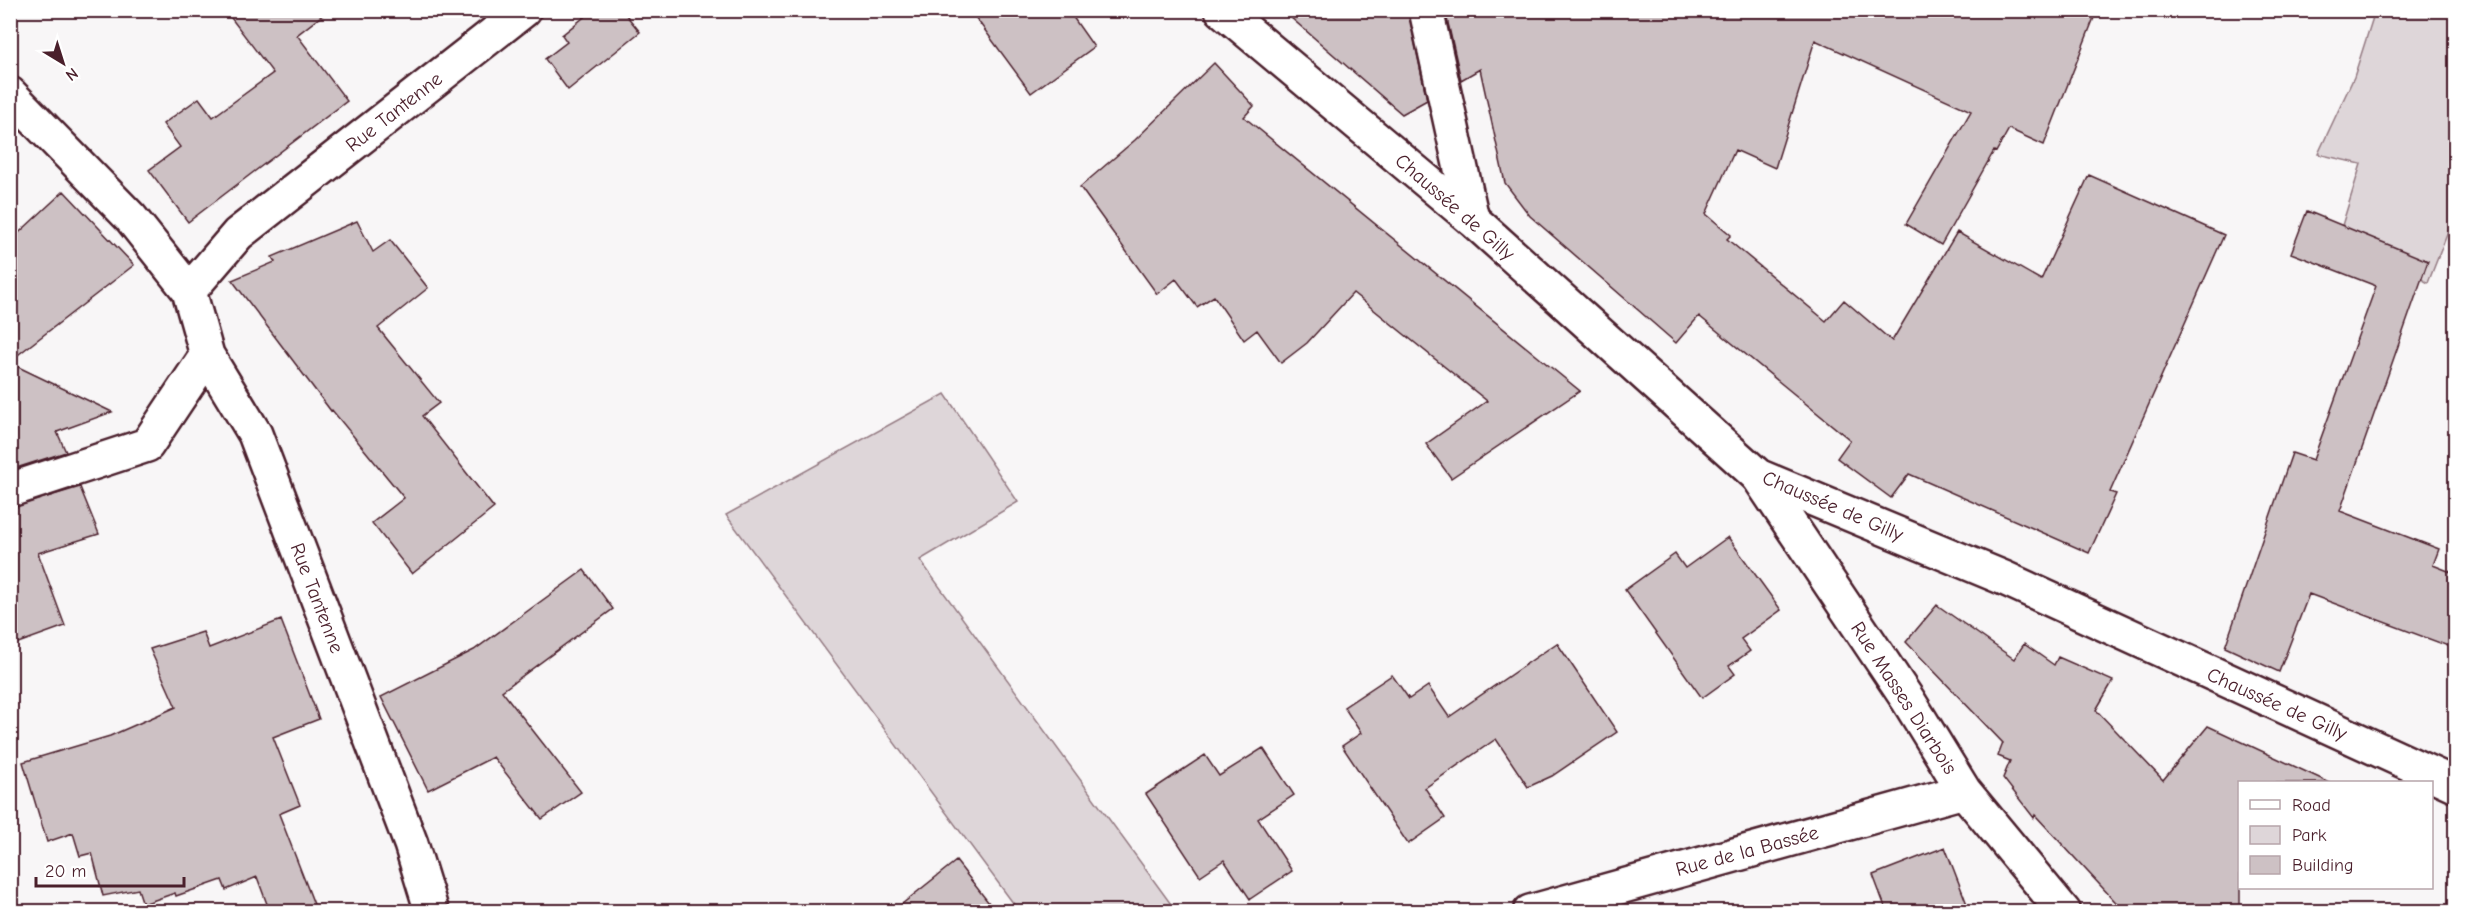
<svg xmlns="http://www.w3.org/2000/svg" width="2466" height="922" font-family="'Comic Neue',sans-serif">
  <rect width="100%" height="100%" fill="#f8f6f7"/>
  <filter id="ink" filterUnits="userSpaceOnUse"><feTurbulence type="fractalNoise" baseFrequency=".0167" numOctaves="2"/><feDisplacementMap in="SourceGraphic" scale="12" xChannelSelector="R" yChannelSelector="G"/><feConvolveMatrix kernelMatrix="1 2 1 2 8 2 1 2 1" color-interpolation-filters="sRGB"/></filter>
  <g filter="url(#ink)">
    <path fill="#ded6d9" stroke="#947a82" stroke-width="1.5" d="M2375 11H2455V214L2428 283 2340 232 2361 164 2318 154 2354 77Z
      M945 394 1018 502 920 560 1176 911H1019L726 515Z"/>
    <path fill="#cdc1c4" stroke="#4a1f2b" stroke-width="1.5" d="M225 10H329L297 35 347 101 188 222 149 170 180 147 163 124 199 98 213 117 273 73Z
      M593 10H622L640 32 568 90 545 59 567 42 562 35Z
      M970 10H1068L1094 47 1031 93Z
      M1282 10H1408L1427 100 1402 114Z
      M1445 10H2097L2044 145 2009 129 1996 152 1994 151 1941 245 1906 224 1971 111 1815 40 1775 168 1735 150 1706 214 1731 235 1727 239 1826 321 1844 300 1892 341 1957 232 2041 280 2089 175 2224 235 2110 492 2116 494 2089 553 1909 474 1891 498 1837 458 1850 440 1699 316 1676 343 1530 216 1505 183 1480 69 1461 80Z
      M1214 63 1254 106 1244 117 1580 391 1451 478 1426 444 1487 401 1353 293 1307 343 1281 363 1257 330 1244 340 1214 296 1197 307 1176 279 1157 294 1080 187 1135 140Z
      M64 191 134 265 10 361V241Z
      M2307 211 2428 261 2340 511 2439 549 2433 565 2456 574V649L2309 594 2279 672 2225 647 2292 453 2313 460 2376 286 2291 253Z
      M357 221 373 252 390 240 428 288 378 328 439 403 422 416 494 508 412 574 372 523 404 498 332 410 331 411 232 280 275 262 272 257Z
      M10 363 112 412 57 432 66 452 10 470Z
      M80 487 99 534 38 553 65 626 10 646V508Z
      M1728 537 1781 610 1741 639 1750 651 1729 666 1735 674 1702 698 1625 590 1675 554 1685 568Z
      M584 570 613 609 502 691 581 792 542 819 493 757 428 790 381 697 474 650Z
      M1937 605 2014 659 2024 644 2054 665 2058 657 2113 681 2096 710 2163 780 2208 726 2330 783H2240V912H2125L2035 815 2034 818 2003 778 2010 761 1998 756 2003 743 1906 642Z
      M281 620 319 719 273 737 300 805 279 814 317 912H270L257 877 226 890 222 880 176 896 175 893 143 904 138 889 103 896 92 853 80 856 73 833 47 842 23 762 110 736 176 707 150 649 203 632 209 648Z
      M1557 643 1617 732 1552 776 1528 787 1496 739 1425 788 1445 818 1408 844 1342 746 1361 733 1344 707 1392 675 1409 699 1428 686 1449 717Z
      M1263 748 1294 795 1258 819 1292 871 1250 899 1224 860 1200 876 1146 794 1205 755 1219 776Z
      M1945 847 1970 912H1887L1873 875Z
      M956 861 996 912H892Z"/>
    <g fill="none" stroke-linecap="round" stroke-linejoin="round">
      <g stroke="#4a1f2b" stroke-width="38">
        <path id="minor" d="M1426 10 1472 219
          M10 94 131 218 189 291
          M1758 476 1908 700 1964 791 2064 912
          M10 490 147 445 207 355
          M432 912 411 844 255 434 207 355 189 291 238 234 524 10
          M1530 912 1964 791"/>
      </g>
      <g stroke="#4a1f2b" stroke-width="38">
        <path id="major" d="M1222 10 1472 219 1758 476 2004 578 2456 785"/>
      </g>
      <use href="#minor" stroke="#fff" stroke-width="33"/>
      <use href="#major" stroke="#fff" stroke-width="33"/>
    </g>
  </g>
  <g text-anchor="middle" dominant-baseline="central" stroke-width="6" stroke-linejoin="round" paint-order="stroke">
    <g font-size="20" fill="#4a1f2b" stroke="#fff">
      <text transform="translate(394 112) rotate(-38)">Rue Tantenne</text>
      <text transform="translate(1455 207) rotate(41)">Chaussée de Gilly</text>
      <text transform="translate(1833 506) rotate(23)">Chaussée de Gilly</text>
      <text transform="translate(317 598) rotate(69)">Rue Tantenne</text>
      <text transform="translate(1904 698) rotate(57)">Rue Masses Diarbois</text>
      <text transform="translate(2277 704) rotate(24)">Chaussée de Gilly</text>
      <text transform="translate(1747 851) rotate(-15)">Rue de la Bassée</text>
    </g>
  </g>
  <rect width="2466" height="922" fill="none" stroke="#fff" stroke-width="36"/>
  <rect x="18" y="18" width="2430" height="886" fill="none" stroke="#4a1f2b" stroke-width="2" filter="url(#ink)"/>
  <rect x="2238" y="781" width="195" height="108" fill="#ffffff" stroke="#b7a5aa" stroke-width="1.5"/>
  <rect x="2250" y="800" width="30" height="9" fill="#ffffff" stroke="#b7a5aa" stroke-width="1.5"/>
  <text x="2292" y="811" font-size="18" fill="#4a1f2b">Road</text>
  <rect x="2250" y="826" width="30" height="18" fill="#ded6d9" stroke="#b7a5aa" stroke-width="1.5"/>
  <text x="2292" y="841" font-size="18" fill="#4a1f2b">Park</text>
  <rect x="2250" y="856" width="30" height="18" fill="#cdc1c4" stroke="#b7a5aa" stroke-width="1.5"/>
  <text x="2292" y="871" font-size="18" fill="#4a1f2b">Building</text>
  <g transform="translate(63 63) rotate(142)" stroke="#ffffff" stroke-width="4.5" paint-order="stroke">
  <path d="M0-4.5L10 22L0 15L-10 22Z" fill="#4a1f2b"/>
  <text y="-9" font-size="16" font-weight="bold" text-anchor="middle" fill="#4a1f2b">N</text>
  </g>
  <path d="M36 877v9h148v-9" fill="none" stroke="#4a1f2b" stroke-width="3"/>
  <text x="45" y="877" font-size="18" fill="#4a1f2b" stroke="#ffffff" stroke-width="4.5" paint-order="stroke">20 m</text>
</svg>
